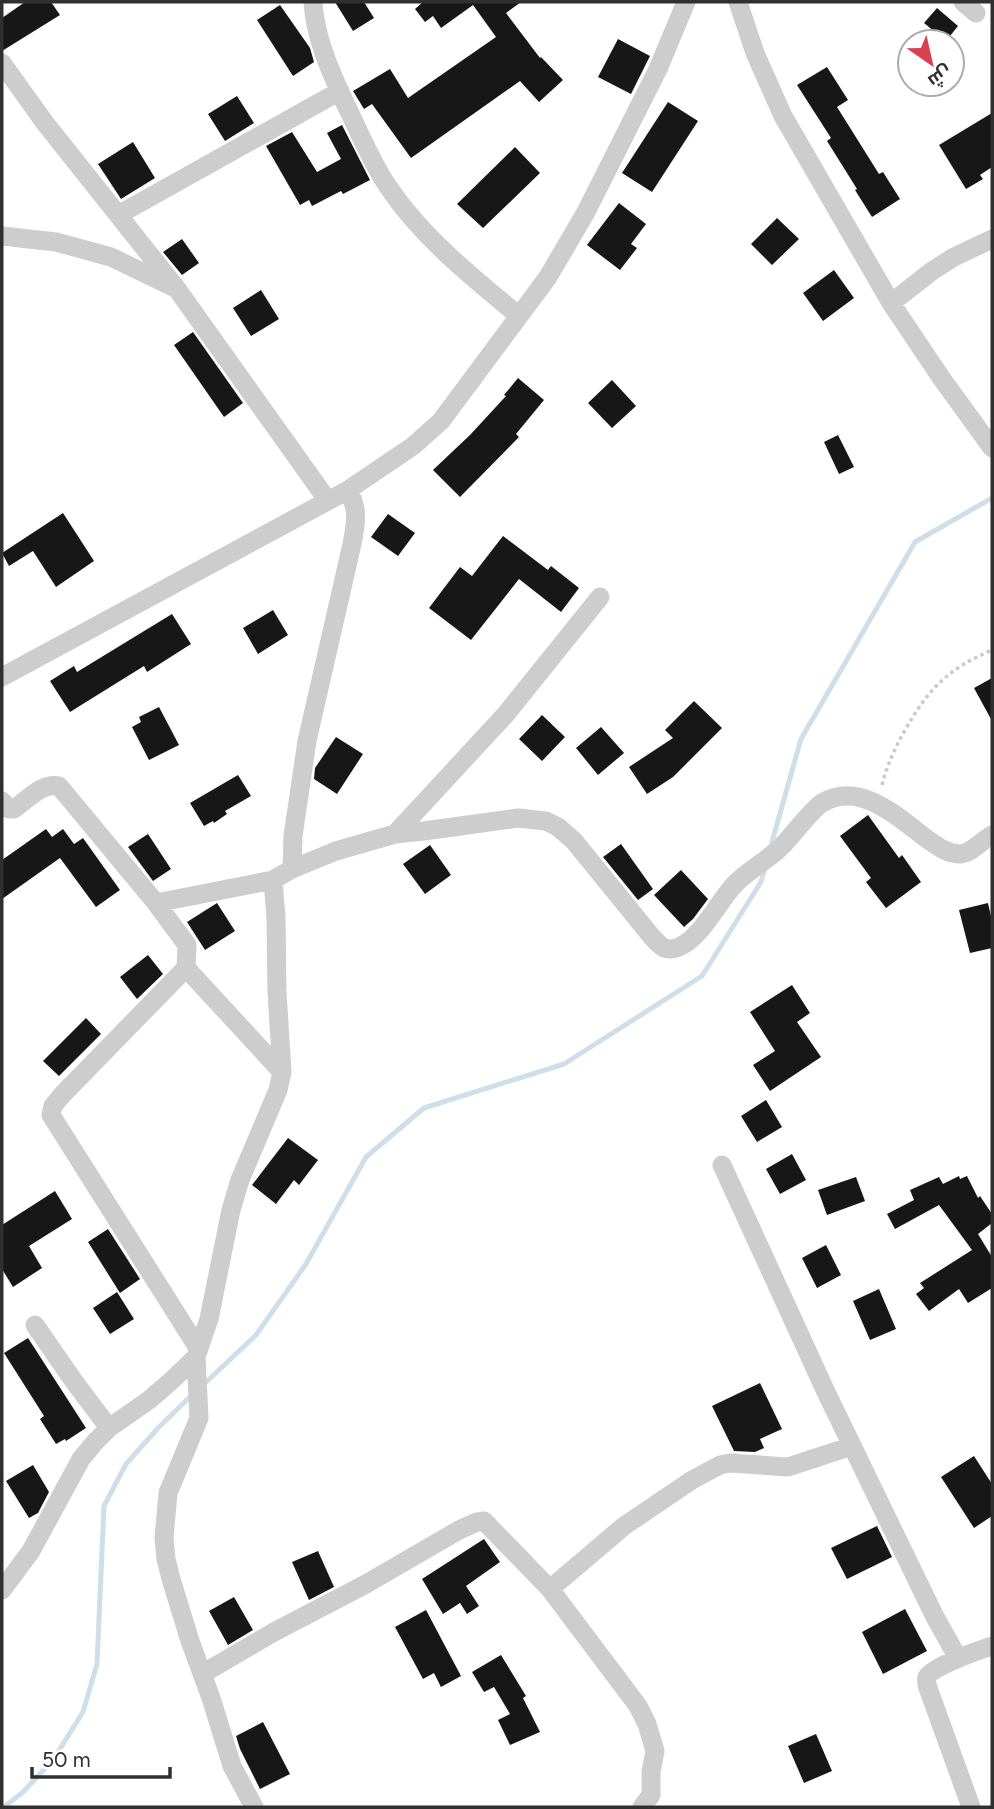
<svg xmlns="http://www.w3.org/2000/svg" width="994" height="1809" font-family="Figtree,Cairo,sans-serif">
  <rect width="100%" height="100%" fill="#fff"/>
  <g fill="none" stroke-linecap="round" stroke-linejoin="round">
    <path stroke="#cedfea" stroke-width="5" d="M770 849 801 739 915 542 992 498
      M202 1386 256 1335 306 1264 366 1157 424 1108 564 1064 702 976 761 882 765 868
      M4 1807 23 1792 53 1760 83 1712 97 1664 104 1506 126 1464 159 1427 192 1395"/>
  </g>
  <path fill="#171717" d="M25 2H51L60 15 2 51V18Z
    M335 2H364L374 18 353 31Z
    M423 2H521L506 13 540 58 541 57 563 80 539 102 520 81 411 158 372 104 364 109 353 91 390 69 408 98 496 37 473 5 441 28 433 16 425 22 415 9Z
    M280 5 310 48 314 62 293 76 257 20Z
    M937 8 958 26 946 41 924 23Z
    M618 39 650 56 631 94 598 77Z
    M827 67 848 100 837 107 879 174 883 172 900 199 872 217 855 190 857 189 827 141 831 138 797 85Z
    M237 96 254 123 225 141 208 114Z
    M668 102 698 121 652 192 622 173Z
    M992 113V167L980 175 983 179 966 189 939 145Z
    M342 125 370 180 343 194 341 191 312 206 309 200 300 205 266 146 292 132 317 172 341 159 327 133Z
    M133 142 155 178 121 199 98 164Z
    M515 147 540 173 483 228 457 204Z
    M619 203 646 224 631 244 637 248 620 270 587 245Z
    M777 218 799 239 772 265 751 244Z
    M182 239 199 263 182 275 163 252Z
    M834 270 854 298 823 321 803 293Z
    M261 290 279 319 251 336 233 308Z
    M193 332 243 403 224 417 174 345Z
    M518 378 544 400 516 434 519 437 460 497 433 470 470 435 506 396 504 395Z
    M612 380 636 406 612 428 588 403Z
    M838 435 854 467 839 474 824 442Z
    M63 513 94 561 56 587 33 551 9 566 2 553Z
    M388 514 415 533 398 556 371 537Z
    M503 536 548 570 551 566 579 588 561 612 519 579 471 640 429 608 460 567 472 576Z
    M273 610 288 635 258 654 243 628Z
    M172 614 191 644 147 672 144 666 70 712 50 681 74 666 77 672Z
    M992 678V721L974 688Z
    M694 701 722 728 673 777 647 794 629 767 673 738 665 730Z
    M159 707 179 745 149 760 132 727 141 722 139 717Z
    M542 715 565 737 542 761 519 739Z
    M601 727 624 753 598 775 576 748Z
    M336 737 363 754 337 794 314 779 315 768Z
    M238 775 251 796 225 811 227 814 214 823 213 821 204 826 190 803Z
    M868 815 899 858 902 855 921 882 886 908 866 882 871 878 840 836Z
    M46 829 52 837 63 829 74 844 83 838 120 890 96 907 60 858 2 899V860Z
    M148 834 171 869 153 881 128 847Z
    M621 844 653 889 638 900 603 857Z
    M430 845 451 875 425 894 403 864Z
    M681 870 708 899 693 919 684 927 654 895Z
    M217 903 235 931 205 950 187 922Z
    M988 903 992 921V948L970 953 959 910Z
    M148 955 163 974 137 999 120 977Z
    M792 985 810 1013 797 1022 821 1057 770 1091 753 1065 775 1051 750 1012Z
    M86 1018 101 1034 59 1076 43 1061Z
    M766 1100 782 1127 757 1142 741 1116Z
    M288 1138 318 1160 299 1185 294 1180 276 1204 252 1185Z
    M792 1154 806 1180 780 1194 766 1169Z
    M959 1176 960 1179 967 1176 978 1198 980 1196 992 1214V1223L978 1234 992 1257V1288L968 1303 959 1289 929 1311 916 1294 924 1288 920 1283 972 1250 939 1205 895 1229 887 1214 914 1200 910 1190 939 1177 943 1184Z
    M856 1177 865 1201 827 1215 818 1190Z
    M55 1191 72 1219 29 1246 42 1268 13 1287 2 1269V1225Z
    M108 1229 140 1279 120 1293 88 1242Z
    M826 1245 841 1275 817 1288 802 1258Z
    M879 1289 896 1329 870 1340 853 1301Z
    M117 1292 134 1319 110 1334 93 1308Z
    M28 1338 86 1428 66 1441 65 1439 56 1444 40 1419 44 1416 4 1353Z
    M760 1383 782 1429 760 1439 764 1448 755 1452 734 1451 712 1406Z
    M974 1456 992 1484V1516L974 1528 941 1477Z
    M33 1465 49 1492 38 1513 29 1518 6 1481Z
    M877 1526 892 1557 847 1579 831 1548Z
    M484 1539 500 1562 466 1586 479 1606 467 1614 460 1603 443 1614 422 1579Z
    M318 1551 334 1587 309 1600 292 1562Z
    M234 1597 253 1630 228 1645 209 1611Z
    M905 1609 927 1651 883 1674 862 1632Z
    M426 1610 461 1676 441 1687 434 1673 423 1679 395 1627Z
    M501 1655 526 1696 523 1698 540 1732 510 1745 498 1720 510 1714 494 1687 484 1692 472 1672Z
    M263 1722 290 1774 260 1789 240 1749 236 1736Z
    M816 1734 832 1771 804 1783 788 1746Z"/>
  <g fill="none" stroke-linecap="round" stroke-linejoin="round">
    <path stroke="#cacaca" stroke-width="3.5" stroke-dasharray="3.5 3.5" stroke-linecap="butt" d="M882 785C887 765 895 748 905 730 929 688 948 669 992 650"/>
    <path stroke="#cdcdcd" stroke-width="19" d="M313 2C315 37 330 71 345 103 359 131 371 162 389 188 422 237 473 278 518 315
      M738 2 755 53 783 116 891 303 942 379 992 448
      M963 2 976 13
      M2 63 45 123 177 289 328 501
      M118 215 340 91
      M2 236 56 242 111 257 173 287
      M891 303 932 271 954 257 992 239
      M2 677 348 490 413 446 441 421 548 277 586 212 658 69 686 2
      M2 801 9 809H14C27 800 42 782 59 786L156 903 187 945 186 968 62 1095 53 1106 51 1115 198 1348
      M395 834 506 714 600 597
      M292 869 293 836 307 741 352 544C356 523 359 509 348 490
      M156 903 273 880 292 869 336 851 395 834 424 831 518 818 546 821 558 827 574 841 652 937C657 942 662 949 669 949 696 950 719 899 736 883 750 869 768 860 782 846 793 835 811 810 822 803 860 780 899 818 927 839 937 846 947 854 961 854 972 853 982 840 992 835
      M186 968 282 1072
      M722 1165 826 1392 935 1617 958 1658
      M35 1325 73 1380 109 1428
      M550 1589 624 1526 692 1480 720 1465 730 1463 788 1467 852 1446
      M2 1590 31 1551 81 1459 95 1442 109 1428 149 1400 170 1382 196 1357
      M202 1674 274 1632 366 1584 459 1530 477 1522 484 1521 550 1589 638 1706 647 1724 655 1751 651 1772V1795L642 1807
      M254 1807 232 1766 211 1698 190 1641 171 1579 166 1559 164 1538 168 1493 199 1418 196 1357 209 1319 231 1210 240 1180 278 1090 282 1072 277 992 276 918 273 880
      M971 1807 928 1688C927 1685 926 1681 927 1677 932 1666 980 1650 992 1646"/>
  </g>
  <rect width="994" height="1809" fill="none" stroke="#303030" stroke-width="7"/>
  <g transform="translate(931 63) rotate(146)"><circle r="33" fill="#ffffff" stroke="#acacac" stroke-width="2"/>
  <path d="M0-5L12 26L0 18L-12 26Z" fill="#d6434f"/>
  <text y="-10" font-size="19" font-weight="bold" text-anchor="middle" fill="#303030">ش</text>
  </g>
  <path d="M32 1767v10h138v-10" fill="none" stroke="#303030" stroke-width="3.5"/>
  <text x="42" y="1767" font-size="21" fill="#303030" stroke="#ffffff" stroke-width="5" paint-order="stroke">50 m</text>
</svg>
